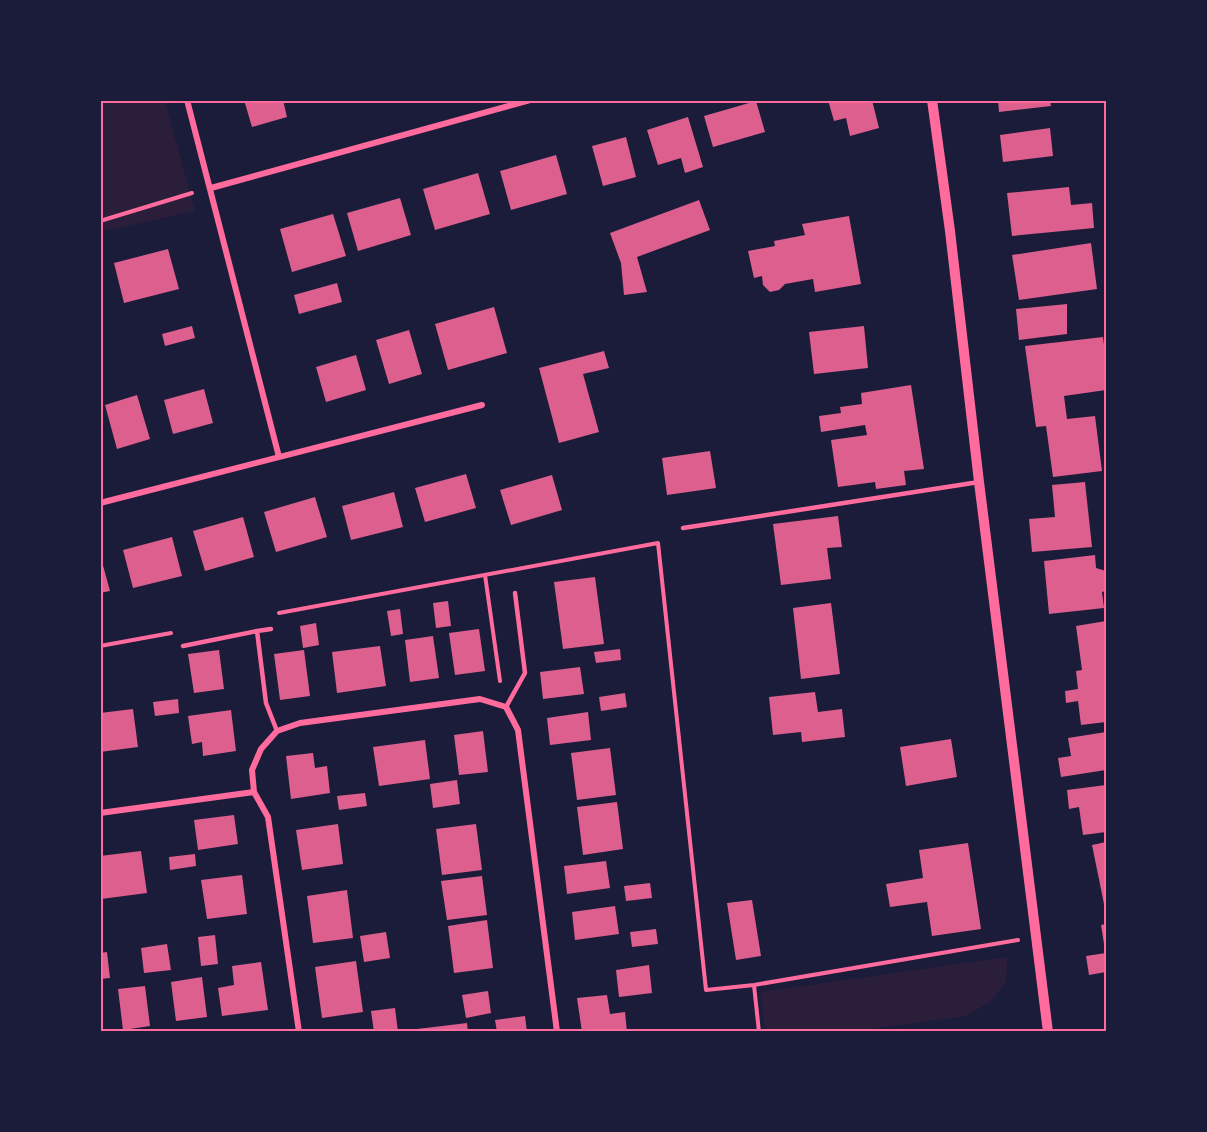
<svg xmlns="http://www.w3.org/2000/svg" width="1207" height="1132" font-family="Inter,sans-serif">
  <rect width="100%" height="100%" fill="#1b1b3a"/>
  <path fill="#2a1e3b" d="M100 101H165L195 211 105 231 100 213Z
    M1007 957 1006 983 990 1002 966 1016 857 1031H765L760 992Z"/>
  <path fill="#dd5f8e" d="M244 100H283L287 117 252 127Z
    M828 100H872L879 128 850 136 846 118 834 121Z
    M998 100H1050L1051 106 999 112Z
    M756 101 765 132 713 147 704 116Z
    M688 117 703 167 685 173 681 158 658 165 647 130Z
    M1050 128 1053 156 1003 162 1000 135Z
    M626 137 636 177 603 186 592 146Z
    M556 155 567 194 511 210 500 171Z
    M478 173 490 214 435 230 423 189Z
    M1069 187 1071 205 1092 203 1094 228 1012 236 1007 193Z
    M400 198 411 235 358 251 347 213Z
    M699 200 710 230 637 257 647 292 624 295 621 263 610 233Z
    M333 214 346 256 292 272 280 229Z
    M849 216 861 284 815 292 813 279 785 284 779 290 770 292 763 285 762 276 754 278 748 251 775 246 774 241 805 235 802 224Z
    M1091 243 1097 289 1019 300 1012 255Z
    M168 249 179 289 124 303 114 263Z
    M337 283 342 302 299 314 294 295Z
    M1067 304V334L1019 340 1016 309Z
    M494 307 507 353 448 370 435 324Z
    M192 326 195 338 165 346 162 334Z
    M864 326 868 368 814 374 809 332Z
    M409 330 422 374 389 384 376 340Z
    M1103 337 1106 361V390L1064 396 1067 419 1095 416 1102 471 1053 477 1046 426 1036 427 1025 346Z
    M604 351 609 368 583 374 599 432 559 443 539 368Z
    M356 355 366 390 326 402 316 367Z
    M911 385 924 469 904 471 906 485 876 489 875 482 838 487 831 440 867 435 865 425 821 432 819 416 841 413 840 407 862 404 861 393Z
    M204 389 213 423 173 434 164 400Z
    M137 395 150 439 117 449 105 405Z
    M710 451 716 488 667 495 662 458Z
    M466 474 476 508 425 522 415 488Z
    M552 475 562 510 511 525 500 490Z
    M1085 482 1092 547 1032 552 1029 519 1055 517 1052 485Z
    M394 492 403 527 351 540 342 506Z
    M315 497 327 537 276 552 264 512Z
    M838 516 842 547 827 548 831 579 781 585 773 524Z
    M243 517 254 557 205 571 193 531Z
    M172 537 182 576 133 588 123 550Z
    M1095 555 1096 568 1106 571V591L1102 592 1104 608 1049 614 1044 561Z
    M101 558 110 591 100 593V559Z
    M595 577 604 644 563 649 554 582Z
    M448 601 451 626 436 628 433 603Z
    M831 603 840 674 801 679 793 608Z
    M400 609 403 634 391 636 387 611Z
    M1106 621V722L1081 725 1078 701 1066 703 1065 691 1078 689 1076 671 1082 670 1076 626Z
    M316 623 319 645 303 648 300 626Z
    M479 629 485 671 455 675 449 633Z
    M433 636 439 678 410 682 405 640Z
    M380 646 386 686 337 693 332 652Z
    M620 649 621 660 596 663 594 652Z
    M219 650 224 689 194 693 188 654Z
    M304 650 310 696 280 700 274 654Z
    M580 667 584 694 543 699 540 672Z
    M815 692 818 712 842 709 845 737 802 742 801 732 773 735 769 697Z
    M625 693 627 707 601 711 599 697Z
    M178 699 179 713 155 716 153 702Z
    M133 709 138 747 100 752V713Z
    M231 710 236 751 203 756 202 742 192 744 188 716Z
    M588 712 591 740 550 745 547 718Z
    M483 731 488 772 459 775 454 735Z
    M1106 732V770L1061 777 1058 758 1071 756 1068 738Z
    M951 739 957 777 906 786 900 747Z
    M425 740 430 779 379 786 373 747Z
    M610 748 616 795 577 800 571 753Z
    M313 753 315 768 327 766 330 793 291 799 286 756Z
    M457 780 460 804 433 808 430 784Z
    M1106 785V832L1083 835 1079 807 1069 809 1067 790Z
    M365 793 367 806 339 810 337 796Z
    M617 802 623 849 583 855 577 807Z
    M234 815 238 844 198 850 194 820Z
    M338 824 343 864 302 870 296 830Z
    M476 824 482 870 442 875 436 829Z
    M1106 842V903L1104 904 1092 845Z
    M968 843 981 929 932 936 927 902 890 907 886 884 923 878 919 850Z
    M141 851 147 893 101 899 100 856Z
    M195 854 196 866 170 870 169 857Z
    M606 861 610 888 567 894 564 866Z
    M242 875 247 914 207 919 201 880Z
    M482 876 487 915 447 920 441 881Z
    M650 883 652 898 626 901 624 886Z
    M347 890 353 938 313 943 307 896Z
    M752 900 761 956 736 960 727 903Z
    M615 906 619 934 575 940 572 912Z
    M487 920 493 968 454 973 448 926Z
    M1106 924V950H1105L1101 925Z
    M656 929 658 944 632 947 630 932Z
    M386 932 390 958 364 962 360 936Z
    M215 935 218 964 201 966 198 937Z
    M167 944 171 970 144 973 141 948Z
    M107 952 110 978 100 979V953Z
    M1106 953V972L1089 975 1086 956Z
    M356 961 363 1012 322 1018 315 967Z
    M261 962 268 1010 222 1016 218 988 234 985 232 966Z
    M649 965 652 993 619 997 616 970Z
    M202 977 207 1017 176 1021 171 982Z
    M145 986 150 1026 123 1030 118 989Z
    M488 991 491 1013 466 1018 462 995Z
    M607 995 610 1014 625 1012 627 1032H582L577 998Z
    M395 1008 398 1032H374L371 1011Z
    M525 1016 527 1032H497L495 1020Z
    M467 1023 468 1032H417V1029Z"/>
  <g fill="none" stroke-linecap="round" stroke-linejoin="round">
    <path stroke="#ff6b9d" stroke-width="4" d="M100 221 192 193
      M485 575 500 681
      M279 613 658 543 706 990 754 985 1018 940
      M100 646 171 633
      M754 985 759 1032"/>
    <path stroke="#ff6b9d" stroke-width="4.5" d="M683 528 979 482
      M257 631 271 629
      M183 646 257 631 266 703 277 731
      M506 707 525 673 515 593"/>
    <path stroke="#ff6b9d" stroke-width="6" d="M187 100 279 457
      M211 188 530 100
      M100 503 482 405
      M254 792 252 770 261 749 277 731 300 723 480 699 506 707 518 730 557 1032
      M100 813 254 792 268 817 299 1032"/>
    <path stroke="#ff6b9d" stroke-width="10" d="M932 100 950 231 979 482 1048 1032"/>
  </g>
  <rect width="1207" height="1132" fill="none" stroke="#1b1b3a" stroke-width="204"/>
  <rect x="102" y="102" width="1003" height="928" fill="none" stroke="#ff6b9d" stroke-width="2"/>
</svg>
